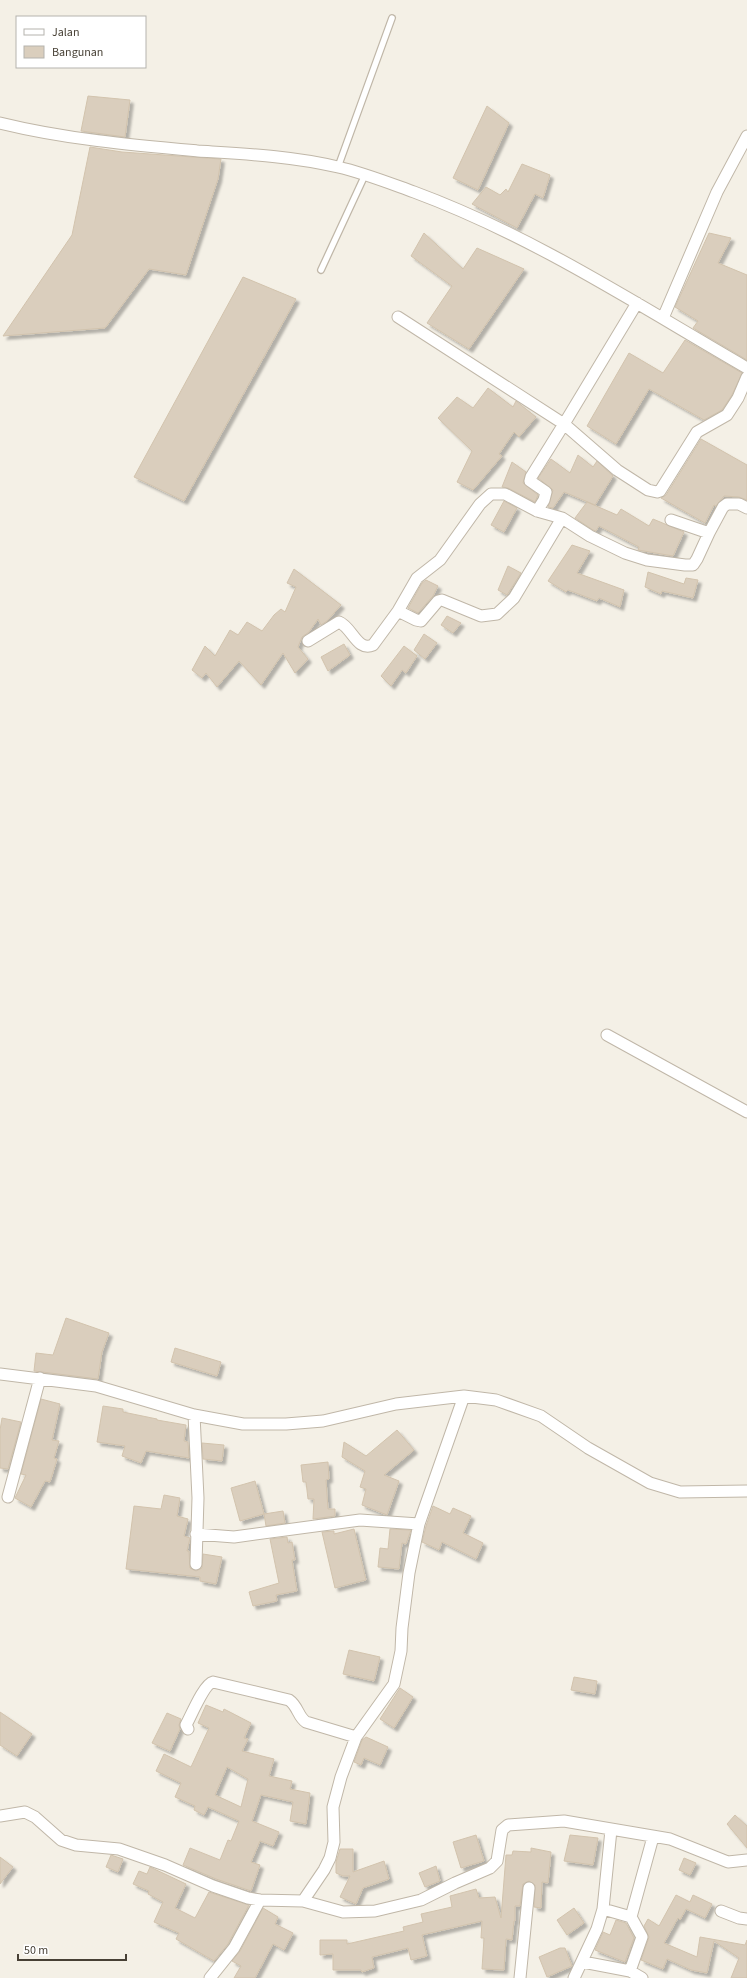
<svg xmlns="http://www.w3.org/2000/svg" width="747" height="1978" font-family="'Source Sans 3',sans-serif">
  <defs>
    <filter id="shadow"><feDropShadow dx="3.5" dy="3.5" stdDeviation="1" flood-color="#0004"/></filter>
  </defs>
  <rect width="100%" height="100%" fill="#f4f0e6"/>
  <path fill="#dacebd" stroke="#d2c3ad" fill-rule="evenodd" filter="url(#shadow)" d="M88 96 130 100 125 137 81 131Z
    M487 106 509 123 478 190 453 178Z
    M90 147 122 152 221 159 218 179 186 275 149 269 105 328 3 336 72 235Z
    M522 164 550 175 543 198 535 194 517 228 472 204 486 187 500 195 506 189 508 192Z
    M424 233 463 269 477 248 524 269 469 349 427 323 452 286 411 256Z
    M709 233 731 238 718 263 747 275V360L693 328 698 321 675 307Z
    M243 277 296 299 184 501 134 477Z
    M685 340 742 373 732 395 722 410 704 420 649 389 616 444 587 426 629 353 663 373Z
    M488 388 513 407 516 401 536 417 519 437 514 432 499 454 502 456 473 490 457 482 472 451 438 418 457 397 473 408Z
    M701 439 747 465V500L739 497 724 496 716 506 714 505 705 523 661 498 666 495Z
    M578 455 593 467 597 461 613 476 595 505 564 492 553 508 548 507 553 490 538 478 551 459 570 473Z
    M512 462 526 472 523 483 538 495 535 502 508 488 502 487Z
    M504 501 517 508 504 532 491 525Z
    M587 502 617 515 621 509 649 526 653 519 684 532 673 556 638 550 639 547 599 526 596 531 593 530 575 518Z
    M572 545 590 551 577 573 624 590 620 607 599 598 597 601 568 590 566 592 548 581Z
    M508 566 521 573 507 595 498 590Z
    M294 569 341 605 327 621 321 625 318 619 309 632 302 637 298 647 308 659 295 673 283 653 261 685 239 661 217 687 206 673 202 678 192 670 205 646 215 656 230 630 238 635 247 622 262 631 274 615 281 609 285 612 296 587 287 583Z
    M648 572 684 584 686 578 698 580 693 598 662 591 661 594 645 587Z
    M426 580 438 586 433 596 418 613 408 608 422 583Z
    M447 616 461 623 453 633 441 625Z
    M424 634 437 643 425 659 414 650Z
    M344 644 350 655 328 671 321 657Z
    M404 646 417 656 406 673 402 670 391 686 381 676Z
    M66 1318 109 1333 102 1352 98 1379 34 1371 36 1353 53 1355Z
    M175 1348 221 1362 217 1376 171 1362Z
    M41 1399 60 1404 52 1440 59 1441 54 1458 57 1459 50 1482 45 1481 31 1507 15 1498 26 1475 21 1474Z
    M103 1406 123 1409V1412L157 1419V1420L186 1425 184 1441 188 1442 189 1458 146 1451 141 1463 122 1456 125 1446 97 1442Z
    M2 1418 21 1422 8 1469 0 1468V1430Z
    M397 1430 414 1450 384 1475 399 1481 387 1515 362 1505 366 1489 360 1487 365 1471 342 1457 344 1442 366 1456Z
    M202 1443 224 1445 222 1461 203 1459Z
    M328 1462 329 1479 326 1480 328 1509H335V1516L313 1519 314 1499H308L306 1482H303L301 1465Z
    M255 1481 264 1514 240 1521 231 1488Z
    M164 1495 180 1498 177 1516 188 1519 184 1536 190 1538 187 1551H189L190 1568 196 1571 202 1568 203 1554 222 1557 216 1584 200 1581V1577L126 1569 134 1506 161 1509Z
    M433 1506 450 1514 453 1508 471 1516 463 1533 483 1543 476 1559 442 1542 439 1550 422 1542 426 1526Z
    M283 1511 285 1523 266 1526 264 1514Z
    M354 1529 366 1580 335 1588 322 1532 334 1531V1534Z
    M390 1529 411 1530 406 1544 402 1543 399 1569 378 1567 380 1548 388 1549Z
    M287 1537 288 1543 292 1542 295 1560H292L297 1591 276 1595 277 1601 253 1606 249 1592 279 1583 270 1539Z
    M349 1650 380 1657 374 1681 343 1674Z
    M574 1677 597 1681 595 1694 571 1690Z
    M400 1688 413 1697 394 1728 380 1719Z
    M206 1705 223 1712 224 1709 251 1723 244 1738 248 1739 242 1751 274 1759 269 1776 292 1781 290 1789 310 1793 306 1824 290 1821 293 1802 261 1795 252 1821 279 1832 273 1846 260 1841 251 1862 260 1865 251 1891 216 1879 183 1865 190 1848 220 1860 228 1840 231 1841 239 1821 208 1807 204 1815 194 1810 195 1806 175 1797 181 1783 156 1771 164 1754 191 1767 209 1728 198 1723ZM227 1767 248 1779 241 1807 215 1795Z
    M0 1712 32 1734 17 1756 0 1745Z
    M167 1713 181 1719 179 1725 180 1729 170 1751 152 1743Z
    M366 1737 388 1747 380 1765 364 1758 361 1765 354 1762 362 1740Z
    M735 1815 747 1826V1848L727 1824Z
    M476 1835 484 1861 461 1868 453 1842Z
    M570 1835 598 1838 593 1865 564 1861Z
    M531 1848 551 1852 548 1883 542 1882 541 1908 534 1907 535 1885 529 1881 523 1884 520 1906H515V1921H514L512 1940 506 1939 504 1970 482 1969 484 1938H481L482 1921 422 1935 427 1956 411 1960 408 1948 372 1957 374 1968 362 1972 361 1970H333V1954L320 1955V1940H347V1944L404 1931 403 1927 423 1922 421 1914 452 1907 450 1896 476 1889 479 1898 495 1897 501 1918 506 1855H512L513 1851 531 1852Z
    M340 1849H353V1872L384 1861 389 1879 363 1888 356 1904 340 1897 350 1876H343L336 1873V1862Z
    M111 1855 123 1859 118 1872 106 1867Z
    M0 1857 13 1867 0 1884Z
    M684 1858 696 1863 690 1875 679 1870Z
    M436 1866 440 1881 425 1887 419 1873Z
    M150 1867 186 1884 175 1908 195 1918 209 1892 249 1905 228 1944 214 1961 176 1939 179 1933 154 1922 163 1902 148 1894 149 1891 133 1884 139 1871 147 1874Z
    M676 1895 690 1902 693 1895 712 1904 705 1918 686 1909 680 1920 678 1918 664 1943 697 1957 700 1937 745 1945 747 1940V1978H731L739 1958 714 1941 707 1973 691 1970 667 1959 663 1969 641 1960 649 1937 644 1926 648 1919 659 1926Z
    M263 1908 278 1917 275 1924 293 1933 284 1950 273 1944 255 1978H234L241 1966 232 1961 240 1951Z
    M574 1908 584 1923 567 1935 557 1920Z
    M616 1920 626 1923 634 1938 625 1962 595 1950 603 1932 610 1935Z
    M560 1948H565L572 1966 547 1977 539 1957Z"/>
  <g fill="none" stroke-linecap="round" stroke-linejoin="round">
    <g stroke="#c0b7a8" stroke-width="8">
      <path id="service" d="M338 167 392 18
        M321 270 365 175"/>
    </g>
    <g stroke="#c0b7a8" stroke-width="13">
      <path id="minor" d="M0 123C65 139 132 145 198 151 245 154 292 156 338 167 364 173 389 183 414 192 533 236 638 305 747 368
        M398 317 564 424 637 303
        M663 318 717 192 747 136
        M537 511 544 500 546 492 530 481 531 477 564 424 617 470 648 490 657 492 660 491 697 432 727 415 738 398 747 377
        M671 520 709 533 723 507 727 504H739L747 508
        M398 611 416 620 421 621 438 601 442 600 481 616 497 614 514 598 562 518
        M308 641 339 622C352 627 357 652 373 645L398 611 417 578 440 560 480 504 491 494H505L537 511 562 518 590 536 625 553 647 560 685 565H693L697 559 709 533
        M607 1035 747 1112
        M0 1374 96 1386 194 1415 243 1424H286L323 1421 396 1404 464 1396 496 1400 541 1416 588 1448 650 1483 680 1492 747 1491
        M194 1415 198 1498 196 1564
        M8 1497 40 1378
        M196 1534 234 1537 360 1520 419 1524
        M188 1729 186 1725C191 1716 204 1684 213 1682L289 1700C298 1706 298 1717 306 1722L356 1737
        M0 1816 25 1812 35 1817 61 1840 76 1845 119 1849 165 1865 213 1886 248 1898 260 1900 303 1901 343 1912 375 1911 421 1900 455 1883 490 1868 497 1861 502 1830 508 1825 564 1821 670 1839 728 1862 747 1860
        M303 1901 324 1870 330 1858 334 1842 333 1807 341 1777 356 1737 394 1684 401 1651 402 1628 409 1573 419 1524 464 1396
        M603 1909 631 1917
        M721 1911 739 1918 747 1919
        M583 1962 630 1971 642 1978
        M630 1971 642 1937 631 1917 653 1837
        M210 1978 234 1948 260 1900
        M520 1978 529 1888
        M574 1978 597 1929 603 1909 611 1830"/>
    </g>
    <use href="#service" stroke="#fff" stroke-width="5.5"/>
    <use href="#minor" stroke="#fff" stroke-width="11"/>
  </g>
  <rect x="16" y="16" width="130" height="52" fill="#ffffff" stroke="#b5b3ae"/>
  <rect x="24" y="29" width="20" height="6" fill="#ffffff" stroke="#b5b3ae"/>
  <text x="52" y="36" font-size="12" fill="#474035">Jalan</text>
  <rect x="24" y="46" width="20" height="12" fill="#dacebd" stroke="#b5b3ae"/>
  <text x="52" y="56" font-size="12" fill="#474035">Bangunan</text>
  <path d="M18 1954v6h108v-6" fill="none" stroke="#474035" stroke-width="2"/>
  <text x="24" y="1954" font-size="12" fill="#474035" stroke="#ffffff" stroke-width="3" paint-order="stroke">50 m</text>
</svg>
